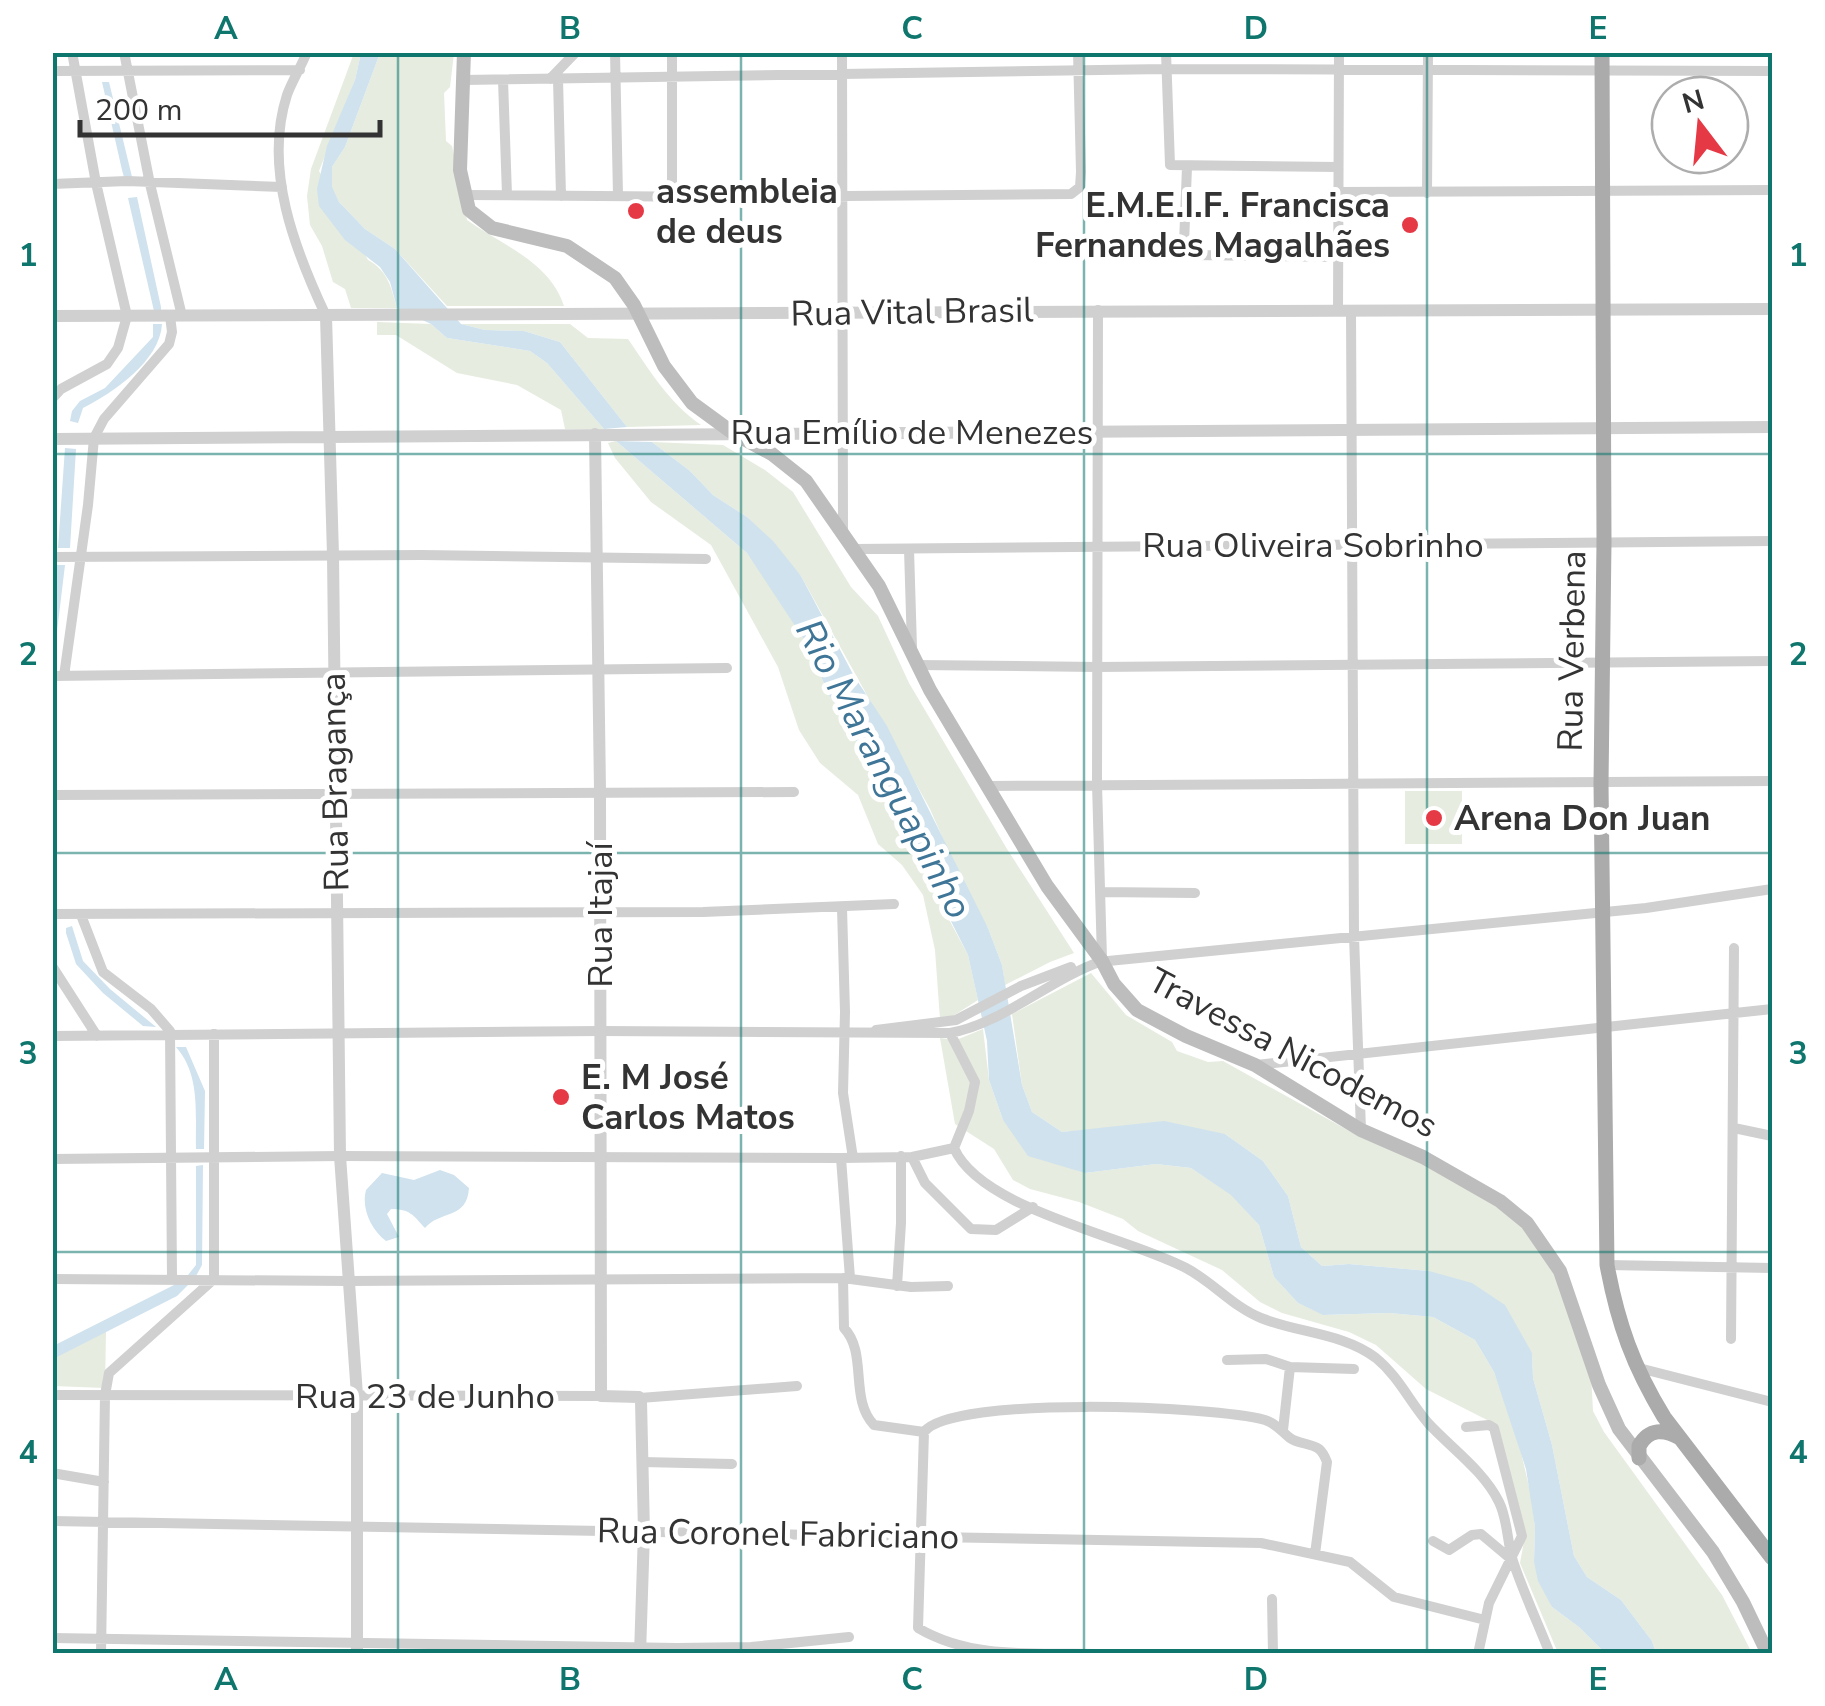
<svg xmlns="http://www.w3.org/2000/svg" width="1825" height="1706" font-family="'Nunito Sans',sans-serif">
  <rect width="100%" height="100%" fill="#fff"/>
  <path fill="#e6ecdf" d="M354 53H361L355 80 319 171 368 260C388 271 391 287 397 308H351L345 289 333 282 322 246 310 225 307 196 311 169Z
    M380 53H454L450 87 444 93 446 141 452 146 467 220C502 245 550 262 564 306H447L395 249 365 229 339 202 331 187 332 167 345 147Z
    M377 322 431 324 447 338 530 351 547 363 604 429H565L561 410 517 385 457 373 396 335H377Z
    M461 324H570L588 338 628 339C650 371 669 403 701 425L627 427 560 342 524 331 485 330Z
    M616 441 747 553 759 569 807 644 829 695 850 727 865 761 884 788 926 866 938 899 968 955 978 1000 953 1016 940 1019 935 950 923 895 902 865 878 844 858 795 820 763 799 730 778 667 711 545 651 502 615 458 608 443Z
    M652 442 723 445 765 470 793 492 851 587 878 616 909 683 1007 849 1074 953 1050 962 1005 985 1002 965 988 928 966 891 930 809 801 576 747 517 713 495 690 471Z
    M1405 791H1462V844H1405Z
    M1091 973 1126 1015 1172 1042 1177 1051 1208 1062 1223 1061 1362 1138 1425 1163 1497 1205 1522 1227 1556 1273 1591 1374 1593 1411 1604 1432 1722 1595 1752 1653H1656L1652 1641 1621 1600 1587 1577 1574 1556 1552 1445 1533 1378 1532 1353 1429 1271 1349 1264 1322 1266 1301 1247 1288 1196 1263 1161 1225 1134 1111 1128 1062 1132 1032 1112 1022 1085 1012 1014Z
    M983 1029 989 1080 1003 1120 1085 1173 1156 1164 1191 1168 1232 1195 1259 1225 1274 1277 1298 1303 1324 1315 1389 1313 1433 1317 1475 1340 1494 1372 1518 1440 1531 1495 1535 1527 1534 1562 1552 1607 1579 1627 1605 1653H1558L1520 1563 1525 1536 1495 1424 1426 1389 1376 1345 1349 1332 1282 1313 1260 1302 1222 1270 1138 1231 1123 1219 1079 1202 1030 1189 1013 1180 994 1149 955 1124 940 1038 956 1040Z
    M106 1331 105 1388 53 1386V1357Z"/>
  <path fill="#cfe2ee" d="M361 53H380L345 147 332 167V187L339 202 365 229 395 249 461 324 485 330 524 331 560 342 627 427 604 429 547 363 530 351 447 338 431 324 397 308 390 282 380 267 345 240 319 206 317 189 327 146 355 80Z
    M102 82H109L133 181H125L122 170Z
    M137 197 161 307V311H154L128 198Z
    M153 324H162C160 361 113 393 83 408L78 423 70 421 72 411 80 401 105 388 153 337Z
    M616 441 652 442 690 471 713 495 747 517 773 541 801 576 854 676 887 726 988 928 1002 965 1022 1085 1032 1112 1062 1132 1164 1121 1225 1134 1263 1161 1288 1196 1301 1247 1322 1266 1349 1264 1429 1271 1472 1283 1505 1305 1532 1353 1533 1378 1552 1445 1574 1556 1587 1577 1621 1600 1652 1641 1656 1653H1605L1579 1627 1552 1607 1538 1581 1534 1562 1535 1527 1526 1469 1494 1372 1475 1340 1433 1317 1389 1313 1323 1315 1298 1303 1274 1277 1259 1225 1231 1195 1191 1168 1156 1164 1085 1173 1028 1156 1003 1120 989 1080 987 1041 968 955 884 788 865 761 850 727 829 695 807 644 747 553Z
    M65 448 76 449 70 548H58Z
    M53 565H65L53 665 52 567Z
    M72 926 83 961 110 989 156 1027 143 1026 103 993 76 964 66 933V928Z
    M176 1047H186L205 1091 204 1149H196C195 1115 201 1075 176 1047Z
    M203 1165 202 1265 196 1276 188 1275 196 1265V1166Z
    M440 1170 454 1175 469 1188C467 1220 440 1210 425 1228 413 1215 410 1209 391 1209L387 1214 399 1237 386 1241C371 1230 361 1208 366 1190L382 1173 414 1180Z
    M178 1283 189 1284 177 1296 53 1359V1346Z"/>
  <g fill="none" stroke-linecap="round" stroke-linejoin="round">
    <path stroke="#d0d0d0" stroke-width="10" d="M124 52 150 184 182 316
      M307 52C301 67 292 81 287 95 263 169 295 250 326 316
      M615 52 618 196
      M842 52 843 531
      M1166 52 1170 165 1338 167
      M52 71 300 70
      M550 79 576 52
      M558 79 561 196
      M463 80 1166 69 1772 71
      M503 80 507 195
      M1187 167 1184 244 1189 255 1337 257
      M52 184 127 181 282 187
      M1338 192 1772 190
      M1427 193 1428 52
      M464 195 719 197 1071 194 1080 187 1081 172 1078 52
      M672 196V52
      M1098 310 1097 784 1102 959
      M1338 311 1339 52
      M1351 311 1354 936 1361 1130
      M52 399 61 389 107 364 118 348 127 316 96 183 72 52
      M854 549 1772 541
      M909 549 912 648
      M52 557 422 555 706 559
      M917 665 1097 667 1772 661
      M52 676 727 668
      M64 676 88 505 94 438 104 419 169 344 172 332 170 316
      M989 786 1772 781
      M52 795 794 792
      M1100 892 1195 893
      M842 908 845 1012 843 1093 853 1158
      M52 914 703 912 894 904
      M81 915 103 972 151 1009 170 1031 172 1278
      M1098 962 1646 908 1772 889
      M52 966 97 1036
      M876 1030 956 1020 1021 986 1071 967
      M950 1033 975 1082 969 1111 954 1148C981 1210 1126 1236 1186 1268 1213 1282 1233 1307 1261 1318 1298 1333 1343 1333 1376 1358 1398 1376 1410 1402 1428 1423 1451 1448 1484 1471 1499 1502 1508 1520 1507 1543 1513 1561 1523 1592 1538 1623 1550 1654
      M52 1036 601 1031 950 1033C1002 1024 1050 979 1102 961
      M1256 1065 1772 1009
      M1734 1128 1772 1136
      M912 1157 925 1183 971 1229 996 1230 1033 1207
      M841 1158 850 1278
      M52 1159 340 1156 841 1158 912 1157 954 1148
      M1607 1265 1772 1268
      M843 1278 844 1328C868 1353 849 1399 874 1425L924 1432C952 1395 1216 1406 1265 1420 1277 1424 1281 1431 1290 1438 1298 1444 1311 1443 1319 1449 1323 1452 1325 1457 1327 1462L1315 1554
      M52 1279 348 1281 843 1278 911 1287 948 1286
      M897 1286 901 1223V1156
      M1731 1339 1734 948
      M1227 1360 1266 1359 1290 1367 1354 1369
      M1635 1367 1772 1402
      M52 1395 601 1396
      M640 1398 797 1386
      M1466 1427 1489 1425 1494 1428 1522 1536 1489 1603 1478 1654
      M1283 1430 1290 1367
      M924 1432 918 1628C974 1661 1039 1652 1102 1654
      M642 1462 732 1464
      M52 1473 104 1482
      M52 1521 1261 1543 1350 1562 1394 1597 1485 1620
      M1433 1541 1449 1550 1472 1535 1481 1534 1512 1560
      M1272 1599 1273 1654
      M52 1638 677 1648 751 1647 849 1637
      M101 1654 105 1395 109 1373 214 1279V1034"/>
    <path stroke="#d0d0d0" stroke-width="12" d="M52 316 1772 309
      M326 316 333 555 340 1156 357 1395V1654
      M595 434 600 791 601 1396 639 1397 641 1401 644 1532 640 1654
      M52 439 1772 427"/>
    <path stroke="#bdbdbd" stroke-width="14" d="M464 52 460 170 469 210 492 228 567 246 615 278 634 305 664 366 692 403 733 433 772 454 806 481 879 586 930 690 1047 886 1102 961 1114 984 1137 1010 1186 1036 1255 1065 1361 1130 1423 1157 1500 1201 1527 1223 1560 1271 1599 1385 1619 1429 1713 1552 1743 1602 1768 1654"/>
    <path stroke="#ababab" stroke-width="15" d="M1602 52 1604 542 1601 784 1607 1265C1618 1324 1633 1366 1664 1417L1772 1558
      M1639 1458V1446C1649 1428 1664 1429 1680 1438"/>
  </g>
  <path fill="none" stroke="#0f766e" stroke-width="2.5" stroke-opacity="0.55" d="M398 52V1654M741 52V1654M1084 52V1654M1427 52V1654M52 454H1772M52 853H1772M52 1252H1772"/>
  <g fill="#e63946" stroke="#fff" stroke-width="4">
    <circle cx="636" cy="211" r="10"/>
    <circle cx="1410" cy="225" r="10"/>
    <circle cx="1434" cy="818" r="10"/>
    <circle cx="561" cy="1097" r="10"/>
  </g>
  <g text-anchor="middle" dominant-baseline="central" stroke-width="10" stroke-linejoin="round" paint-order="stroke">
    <g font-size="35" font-weight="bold" fill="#333" stroke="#fff" text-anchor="start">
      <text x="656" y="191">assembleia<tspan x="656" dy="40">de deus</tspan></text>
      <text x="1390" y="205" text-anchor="end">E.M.E.I.F. Francisca<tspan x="1390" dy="40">Fernandes Magalhães</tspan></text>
      <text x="1454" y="818">Arena Don Juan</text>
      <text x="581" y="1077">E. M José<tspan x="581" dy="40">Carlos Matos</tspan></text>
    </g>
    <g font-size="35" fill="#333" stroke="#fff">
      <text transform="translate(912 312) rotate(-1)">Rua Vital Brasil</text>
      <text x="912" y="432">Rua Emílio de Menezes</text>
      <text x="1313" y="545">Rua Oliveira Sobrinho</text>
      <text transform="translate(1572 651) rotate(-89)">Rua Verbena</text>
      <text transform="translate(335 782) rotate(-91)">Rua Bragança</text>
      <text transform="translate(600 915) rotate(-90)">Rua Itajaí</text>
      <text transform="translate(1293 1053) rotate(28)">Travessa Nicodemos</text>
      <text x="425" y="1396">Rua 23 de Junho</text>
      <text transform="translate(778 1534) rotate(1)">Rua Coronel Fabriciano</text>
    </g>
    <g font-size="38" font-style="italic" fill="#3f7597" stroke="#fff">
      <text transform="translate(884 769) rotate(62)">Rio Maranguapinho</text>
    </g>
  </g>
  <rect width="1825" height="1706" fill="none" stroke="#ffffff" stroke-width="110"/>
  <g transform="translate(1700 125) rotate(344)"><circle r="48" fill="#ffffff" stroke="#adadad" stroke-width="2.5"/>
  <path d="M0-8L18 38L0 25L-18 38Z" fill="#e63946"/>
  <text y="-15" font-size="28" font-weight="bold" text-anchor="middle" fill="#333333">N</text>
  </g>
  <path d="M80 120v15h300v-15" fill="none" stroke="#333333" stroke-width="5"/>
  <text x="95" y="120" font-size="30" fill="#333333" stroke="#ffffff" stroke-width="8" paint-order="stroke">200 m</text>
  <rect x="55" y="55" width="1715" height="1596" fill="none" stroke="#0f766e" stroke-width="4"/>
  <g font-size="32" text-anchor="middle" font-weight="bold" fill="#0f766e">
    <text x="226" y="39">A</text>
    <text x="570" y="39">B</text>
    <text x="912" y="39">C</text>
    <text x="1256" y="39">D</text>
    <text x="1598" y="39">E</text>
    <text x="28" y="266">1</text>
    <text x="1798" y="266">1</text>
    <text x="28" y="665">2</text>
    <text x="1798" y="665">2</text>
    <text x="28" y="1064">3</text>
    <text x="1798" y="1064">3</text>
    <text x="28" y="1463">4</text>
    <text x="1798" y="1463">4</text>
    <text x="226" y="1690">A</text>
    <text x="570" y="1690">B</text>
    <text x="912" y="1690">C</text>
    <text x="1256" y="1690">D</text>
    <text x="1598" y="1690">E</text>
  </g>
</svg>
